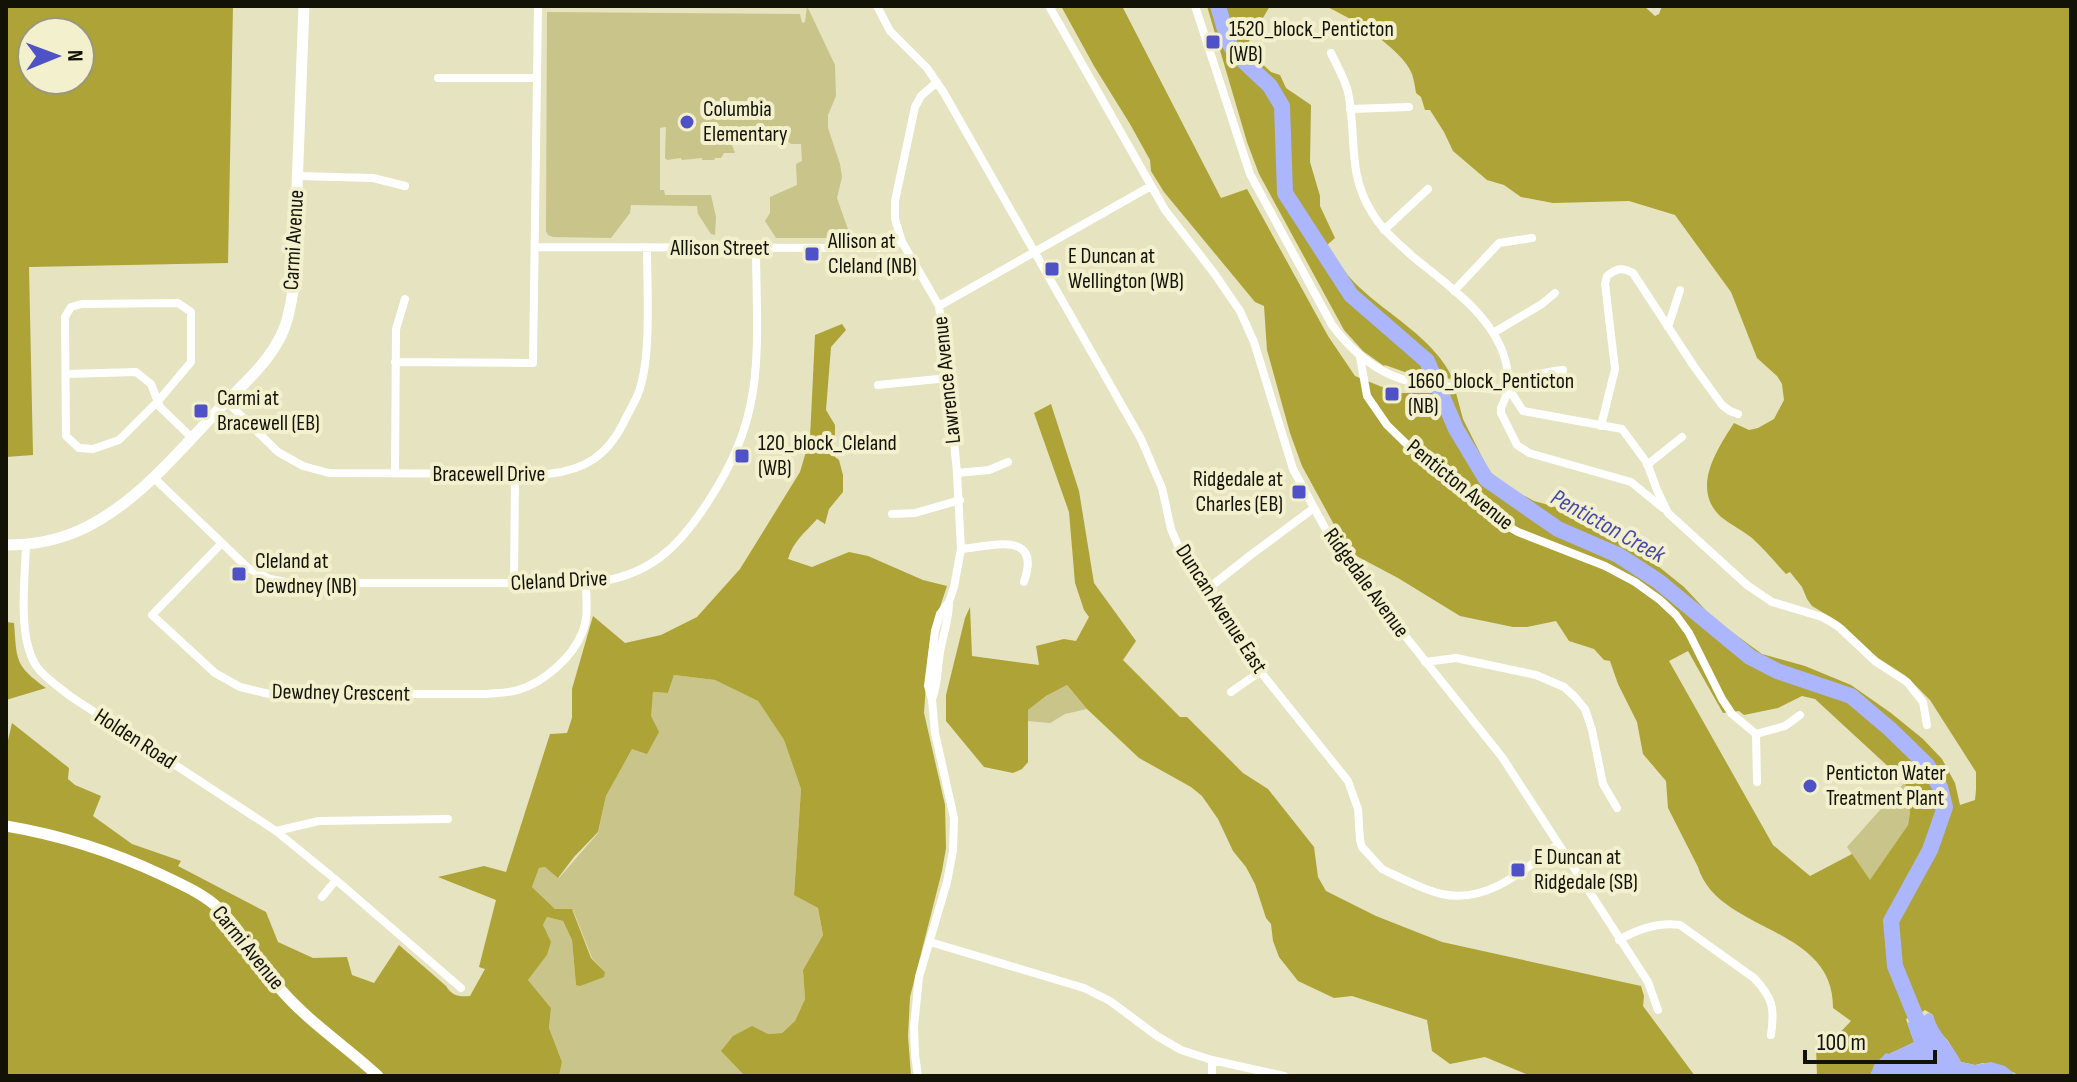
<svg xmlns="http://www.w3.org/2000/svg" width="2077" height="1082" font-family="'Sofia Sans Condensed',sans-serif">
  <rect width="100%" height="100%" fill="#e5e3c0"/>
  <path fill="#c9c489" d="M807 6 835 65 836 96 828 115V128L840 164 842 177 837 198 851 238H776L765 221 770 213V197L797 185 796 164 802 161 801 144H791L786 140 777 139H764L758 130 732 145 735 153H724L721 158H715L714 160H702V158L682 160 681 158 667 160 665 158 666 127 660 128V190H664L665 195H711L716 217 715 235 711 234 698 214 697 206 631 205 630 213 611 238 553 237 548 235 546 231 547 12 800 14 802 23 805 22Z
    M674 675 715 680 758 701 784 740 801 789 794 894 818 908 823 935 803 970 805 999 795 1021 782 1033 768 1034 738 1067 745 1076H559L562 1062 549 1028 551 1008 528 980 547 955 543 925 547 917 563 921 572 940 576 985 605 972 592 958 573 910 555 909 532 887 539 868 545 867 559 878 598 833 606 796 650 716 653 692 668 693Z
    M1067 685 1087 709 1065 714 1050 723 1028 721V710L1046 696Z
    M1905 782 1910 813 1908 825 1870 881 1847 847Z"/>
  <path fill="#ada337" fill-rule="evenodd" d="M6 6H233L228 263 29 267 33 455 6 457ZM80 32V80H32V32Z
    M1061 6H1122L1221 198 1247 189 1328 336 1355 376 1397 393H1456L1463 419 1489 471 1508 487 1534 501 1567 510 1607 531 1638 550 1684 587 1714 619 1762 654 1805 666 1851 685 1891 713 1923 739 1942 759 1955 783 1960 805 1975 800 1976 790V772L1930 700 1906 676 1872 654 1839 622 1812 606 1807 599 1802 587 1790 572 1786 574C1775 562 1764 549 1752 538 1742 530 1731 525 1721 517 1691 489 1716 451 1734 423L1749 430 1758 428 1774 419 1784 400 1782 384 1777 376 1757 358 1731 292 1675 215 1629 201 1553 203 1521 197 1504 185 1487 180 1453 151 1444 132 1430 110H1425L1421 97 1416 93C1415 87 1414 80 1412 74 1402 48 1350 17 1325 6H1644L1655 16 1659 14 1662 6H2071V1076H2017L2015 1073 1983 1063 1975 1065 1961 1062 1948 1041 1936 1027 1933 1015 1925 1010 1919 1014 1906 1019 1914 1042C1895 1053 1879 1053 1870 1076H1817L1816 1047 1832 1041 1851 1021 1833 1008C1834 925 1718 933 1698 867L1668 808 1666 781 1643 754 1637 722 1618 684 1610 661 1604 660 1594 649 1569 641 1556 621 1527 627H1513L1460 616 1398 578 1349 552 1302 466 1290 433 1267 350 1264 306 1255 302 1164 192 1151 171 1150 160 1130 124 1094 66ZM1688 651 1723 713 1739 711 1744 715 1778 708 1802 696 1815 699 1905 782 1910 813 1908 825 1870 880 1852 854 1810 876 1773 845 1669 661Z
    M1207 6H1270L1245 48 1271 72 1280 75 1286 88 1311 105 1310 162 1320 196V206L1335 238 1326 246C1336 259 1346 275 1358 286 1389 316 1434 338 1453 379L1416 376 1385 365 1384 366 1363 351 1344 330 1259 174 1247 142Z
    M842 324 846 330 831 347 826 410 835 425V457L839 460 843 475V492L829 509 825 524 817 519C805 533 793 541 788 559L812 567 849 552 868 556 923 580 947 586 931 634 928 656 924 713 945 805 946 848 942 871 910 997 908 1036 911 1076H745L721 1051 733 1036 752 1026 768 1034 782 1033 795 1021 805 999 803 970 823 935 818 908 794 895 801 789 784 740 758 701 715 680 674 675 668 693 653 692 651 716 659 732 647 754 632 749 606 796 598 832 574 857 558 878 545 867 539 868 532 887 555 909H572L591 958 605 972 604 977 580 986 576 985 572 940 563 921 547 917 543 925 551 942 547 955 528 980 551 1008 549 1028 562 1062 559 1076H6V749L12 723 69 768 68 779 75 785 101 796 93 816 132 844 181 861 178 866 266 912 278 942 313 958 347 957 352 975 374 983 399 945 446 986C452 996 459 997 470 996L485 969 479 967 496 900 438 877 484 866 506 872 550 734 567 733 572 718V689L593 616 625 643 661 635 697 617 740 569 800 472 810 438 815 335Z
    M1051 404 1079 491 1094 583 1136 641 1123 660 1180 717H1187L1243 773 1268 789 1314 847 1318 877 1326 891 1376 916 1442 942 1641 986 1644 996 1643 1006 1695 1076H1531L1485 1057 1450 1064 1432 1051 1427 1020 1352 996 1334 998 1298 981 1279 957 1273 941 1271 924 1266 918 1255 884 1246 867 1233 851 1218 819 1202 796 1191 787 1139 758 1087 709 1067 685 1046 696 1028 710V762L1022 769 1013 773 984 767 946 721V695L965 618 970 607 972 656 1039 665 1036 646 1064 639 1076 641 1089 617 1084 610 1075 583 1069 512 1034 413Z
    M6 622 14 623C17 660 14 665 46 688L6 700Z"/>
  <path fill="#abb6fd" d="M1928 1013 1933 1015C1938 1034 1953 1044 1961 1062L1975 1065 1991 1062 2005 1066 2017 1076H1870L1874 1065 1886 1053 1889 1054 1914 1042 1907 1023 1921 1018Z"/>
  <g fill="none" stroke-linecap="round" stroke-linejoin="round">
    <path stroke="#abb6fd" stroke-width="16" d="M1218 6 1229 43 1235 53 1270 86 1282 106 1285 193 1351 295 1427 361 1456 429 1486 479 1558 529 1618 555 1658 581 1750 657 1777 671 1851 696 1890 729 1927 765 1940 787 1945 807 1930 850 1891 921 1895 966 1917 1020 1948 1076"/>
    <path stroke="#fff" stroke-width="8" d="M877 6 890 31 927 68 944 93 1141 439 1162 488 1171 529 1183 557 1247 655 1348 781 1358 809 1360 840 1362 847 1382 869 1390 873C1406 880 1424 890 1442 894 1487 904 1524 870 1557 845
      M1049 6 1165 210 1214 273 1240 311 1254 342 1293 469 1338 552 1502 757 1648 982 1658 1010
      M1195 6 1250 174 1332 325C1384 394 1431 386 1509 389L1523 411 1622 429 1647 463 1657 490 1668 513 1747 585 1772 602 1822 617 1831 622 1840 628 1876 662 1907 682 1923 702 1927 725
      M1331 53C1337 66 1345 79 1348 92 1357 135 1347 172 1371 211 1381 229 1397 242 1412 256 1446 284 1492 314 1505 359 1508 369 1508 379 1509 389 1529 377 1540 372 1563 370
      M438 78H537
      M1350 109 1409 107
      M297 176 373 178 405 186
      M1384 230 1428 189
      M536 247 879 248 902 242
      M1454 291 1499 243 1532 238
      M178 303 191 312V362L159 400 119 440 93 449 79 448 66 436 65 317 71 307 82 304Z
      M939 306 1151 186
      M1668 327 1680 290
      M1493 333 1542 304 1555 293
      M1360 357 1367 396 1387 425 1424 461 1499 521 1518 532 1605 566 1635 582 1660 600 1676 615 1689 633 1722 699 1732 714 1756 734 1785 726 1800 715
      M395 362 533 363 538 6
      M66 374 136 372 151 384 160 407 192 438
      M878 385 948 378
      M1509 389 1501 408V413L1517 445 1529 453 1631 482 1663 508
      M226 401 278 452 303 466 329 473 548 474C585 470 607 456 624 422 628 413 634 404 638 394 652 359 647 287 647 248
      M1601 426 1615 369 1605 284 1607 276C1617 268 1622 267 1633 273L1693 365 1722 405 1730 411 1738 414
      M1647 465 1682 437
      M957 473 989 470 1008 462
      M395 474 396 329 405 299
      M154 478 248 568 270 579 292 583H586C648 579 680 547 711 497 729 469 743 440 750 407 761 359 756 298 756 248
      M892 514 915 513 960 500
      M222 543 152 615 215 673 240 687 269 694H487C497 693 508 693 518 690 543 683 572 658 582 633 589 618 586 600 586 583
      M26 545C25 580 17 638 37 667 45 678 59 687 70 696L276 831 336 880 461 988
      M961 549C993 546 1042 530 1024 582
      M514 584 515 474
      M1205 591 1252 554 1314 508
      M1425 662 1456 658 1536 675 1564 687 1575 697 1585 709 1592 730 1603 784 1617 808
      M1231 692 1261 671
      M932 699C939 682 937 665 941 647 944 632 949 618 949 603
      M1756 734 1757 782
      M276 831 319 821 448 819
      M322 897 336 880
      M1619 940C1638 929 1659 922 1680 925L1754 978C1773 998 1775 1008 1771 1035
      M930 942 1084 988 1110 1001 1157 1036 1181 1050 1212 1060 1284 1076
      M918 1076 915 1055 914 1027 919 977 947 882 953 851 954 818 935 733 932 700 928 686 935 631 940 614 949 602 954 587 961 549 957 473 948 378 939 306 902 242 895 219V201L915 107 921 96 937 82
      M1212 1076V1060"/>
    <path stroke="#fff" stroke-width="11" d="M6 545C31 545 55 541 78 531 135 506 178 452 221 407 240 387 263 368 277 343 287 327 290 309 293 291L304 6
      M6 826C60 835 113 852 162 875 181 884 199 892 215 905 242 929 258 964 282 991 310 1023 347 1047 378 1076"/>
  </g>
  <g fill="#4f51c7" stroke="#f3f0cd" stroke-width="3">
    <rect x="1205" y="34" width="16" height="16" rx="4"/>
    <circle cx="687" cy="122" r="8"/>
    <rect x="804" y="246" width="16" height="16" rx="4"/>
    <rect x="1044" y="261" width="16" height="16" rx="4"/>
    <rect x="1384" y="386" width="16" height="16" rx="4"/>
    <rect x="193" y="403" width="16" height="16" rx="4"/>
    <rect x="734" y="448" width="16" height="16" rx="4"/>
    <rect x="1291" y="484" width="16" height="16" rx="4"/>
    <rect x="231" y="566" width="16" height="16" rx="4"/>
    <circle cx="1810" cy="786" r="8"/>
    <rect x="1510" y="862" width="16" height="16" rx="4"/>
  </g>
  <g text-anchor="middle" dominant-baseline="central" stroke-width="8" stroke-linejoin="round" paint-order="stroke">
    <g font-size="22" fill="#131206" stroke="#f3f0cd" text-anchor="start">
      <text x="1229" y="29">1520_block_Penticton<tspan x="1229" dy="25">(WB)</tspan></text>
      <text x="703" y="109">Columbia<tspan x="703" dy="25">Elementary</tspan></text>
      <text x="828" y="241">Allison at<tspan x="828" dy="25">Cleland (NB)</tspan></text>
      <text x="1068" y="256">E Duncan at<tspan x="1068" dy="25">Wellington (WB)</tspan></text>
      <text x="1408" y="381">1660_block_Penticton<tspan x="1408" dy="25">(NB)</tspan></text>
      <text x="217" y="398">Carmi at<tspan x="217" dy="25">Bracewell (EB)</tspan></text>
      <text x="758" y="443">120_block_Cleland<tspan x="758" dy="25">(WB)</tspan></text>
      <text x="1283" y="479" text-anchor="end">Ridgedale at<tspan x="1283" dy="25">Charles (EB)</tspan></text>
      <text x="255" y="561">Cleland at<tspan x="255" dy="25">Dewdney (NB)</tspan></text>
      <text x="1826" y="773">Penticton Water<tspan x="1826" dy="25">Treatment Plant</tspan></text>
      <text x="1534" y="857">E Duncan at<tspan x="1534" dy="25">Ridgedale (SB)</tspan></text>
    </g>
    <g font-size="22" fill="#131206" stroke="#f3f0cd">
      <text transform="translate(294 240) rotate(-87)">Carmi Avenue</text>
      <text x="720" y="248">Allison Street</text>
      <text transform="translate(947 380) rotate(-96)">Lawrence Avenue</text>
      <text x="489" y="474">Bracewell Drive</text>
      <text transform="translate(1460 485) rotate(39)">Penticton Avenue</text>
      <text transform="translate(559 581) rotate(-3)">Cleland Drive</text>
      <text transform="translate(1366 583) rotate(54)">Ridgedale Avenue</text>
      <text transform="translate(1221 609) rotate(57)">Duncan Avenue East</text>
      <text transform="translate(341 693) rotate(1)">Dewdney Crescent</text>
      <text transform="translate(135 739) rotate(33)">Holden Road</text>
      <text transform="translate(248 948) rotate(51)">Carmi Avenue</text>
    </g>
    <g font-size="24" font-style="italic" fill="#4648ad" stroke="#f3f0cd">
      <text transform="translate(1608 526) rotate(29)">Penticton Creek</text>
    </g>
  </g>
  <rect width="2077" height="1082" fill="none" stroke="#131206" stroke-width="16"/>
  <g transform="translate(56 56) rotate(89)"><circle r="38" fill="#f3f0cd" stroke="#99977d" stroke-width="2"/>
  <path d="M0-6L14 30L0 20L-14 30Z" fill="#4f51c7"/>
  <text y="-12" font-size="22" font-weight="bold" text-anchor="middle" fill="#131206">N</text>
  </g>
  <path d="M1805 1050v12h130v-12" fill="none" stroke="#131206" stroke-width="4"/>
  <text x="1817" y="1050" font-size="24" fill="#131206" stroke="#f3f0cd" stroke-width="6" paint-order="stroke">100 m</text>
</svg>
